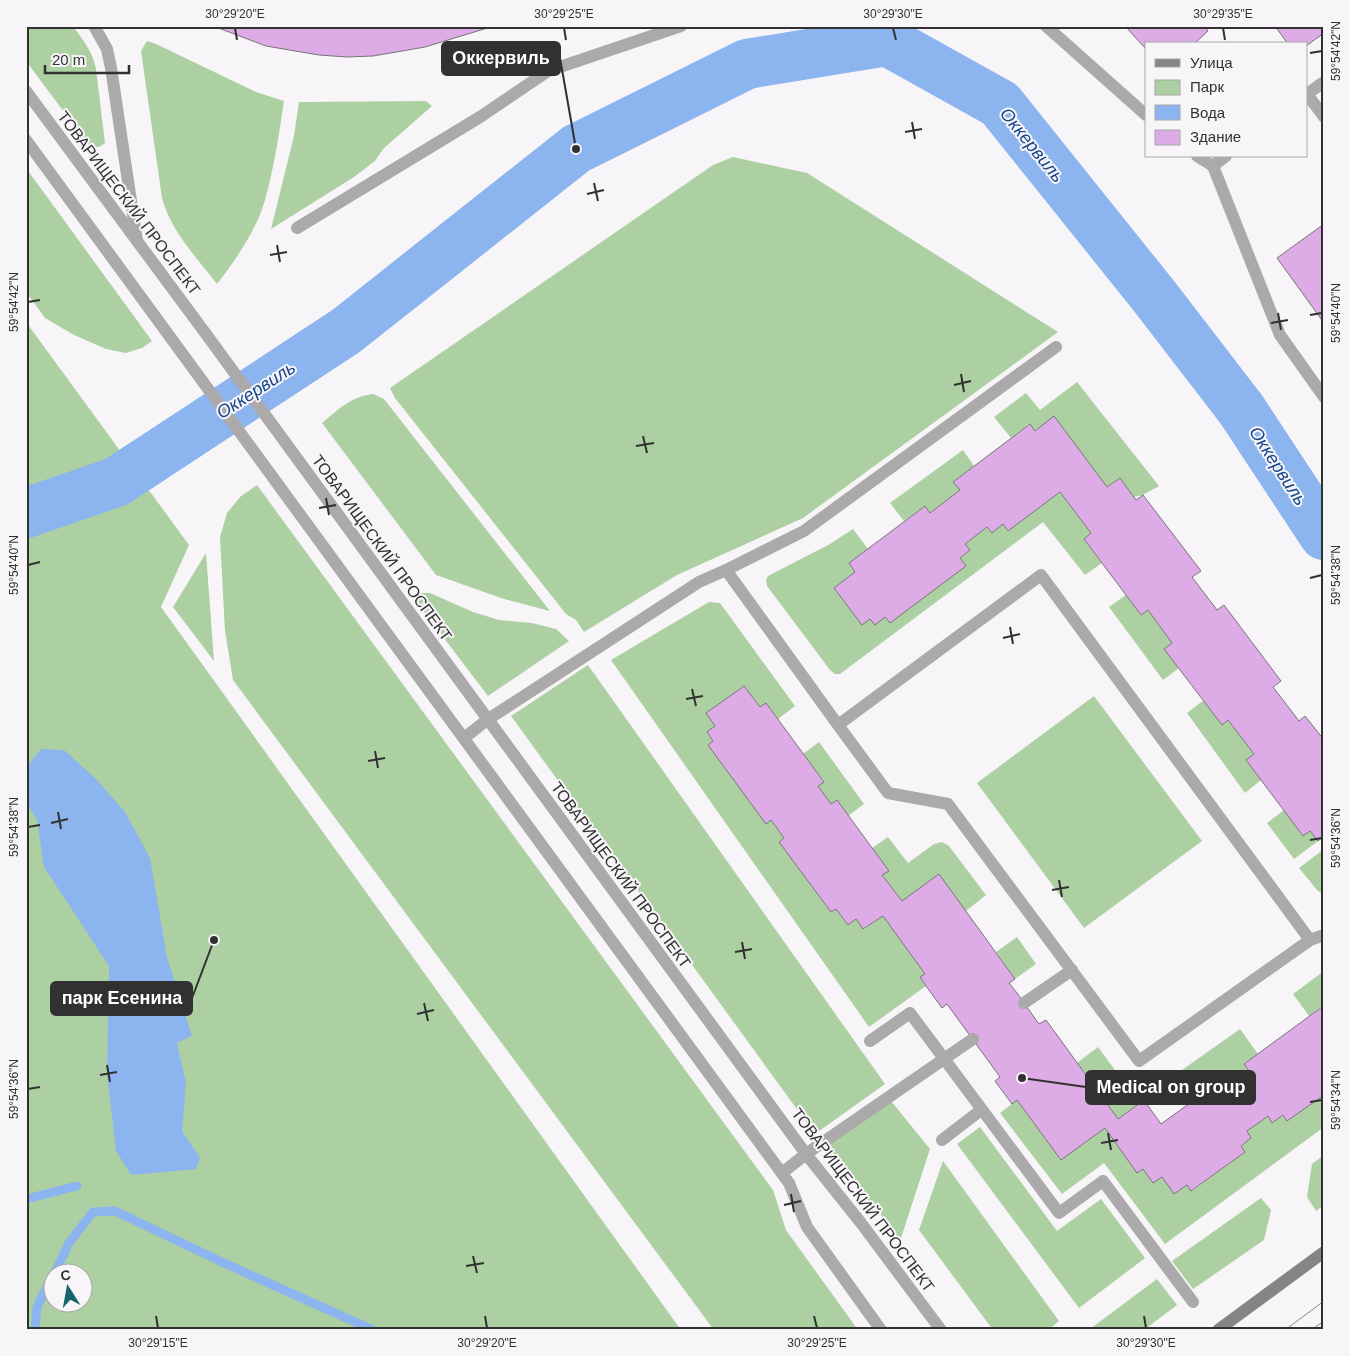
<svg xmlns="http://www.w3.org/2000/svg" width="1350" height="1356" font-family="Arial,sans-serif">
  <rect width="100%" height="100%" fill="#f7f5f8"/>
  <path fill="#add0a2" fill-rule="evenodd" d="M26 26H73C83 40 93 52 96 69L105 143 99 147H90L26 61Z
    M147 41 156 44 256 92 284 101C279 134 274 168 265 200 257 229 235 261 217 284 196 257 171 231 162 198L141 51Z
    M426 101 432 106 383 149 375 161 354 177 271 229 294 136 299 102Z
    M733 157 807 173 1058 332 803 518 677 575 584 632 576 620 566 614 395 398 390 388 713 165Z
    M26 168 152 341 142 348 126 353 106 349 74 335 45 318 26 292Z
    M26 322 189 545 161 607 681 1330H26ZM52 1274H82V1304H52Z
    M1077 382 1159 486 1143 495 1134 497 1120 478 1107 487 1054 417 1035 431 1029 424 1011 438 994 417 1026 393 1040 410Z
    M373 394 384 399 550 611 504 599 436 575 322 423C339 409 350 397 373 394Z
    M963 450 974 466 953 482 960 490 930 513 925 506 904 521 890 503Z
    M257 485 773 1190 786 1230 858 1330H714L233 680 225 631 220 537 227 513 241 496Z
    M1060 492 1091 533 1084 539 1102 563 1085 575 1043 522 840 674H835L830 670 767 586 766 580 768 576 830 544 853 529 868 549 849 563 855 572 834 588 862 624 870 619 885 617 966 566 960 558 970 550 965 544 987 527 992 533 1003 524 1008 531Z
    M206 553 214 661 173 607Z
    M423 593H430L473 612 499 620 532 623 556 629 569 641 488 696 412 596Z
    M1126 595 1141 615 1148 610 1172 643 1165 649 1179 668 1163 680 1109 607Z
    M709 602 720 603 795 706 778 719 766 703 760 707 744 686 706 713 715 726 707 732 713 741 708 745 766 823 771 820 784 838 780 842 831 912 836 909 848 925 856 919 864 929 883 916 925 974 920 977 926 986 869 1027 611 660Z
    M588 665 885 1084 815 1134 511 716Z
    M1094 696 1202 841 1084 928 977 783Z
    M1204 700 1222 724 1228 720 1254 754 1246 760 1261 780 1245 793 1187 713Z
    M819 742 864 804 848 816 837 800 831 804 818 786 824 781 803 754Z
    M1284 810 1303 835 1310 831 1318 841 1294 859 1267 823Z
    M888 837 908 863 934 844 942 842 949 846 986 895 966 911 902 901 882 875 888 870 872 848Z
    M1324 849V895L1317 890 1299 868Z
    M1017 937 1036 964 1015 979 996 952Z
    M1324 971V1010L1321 1007 1309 1016 1293 994Z
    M1240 1029 1258 1054 1244 1063 1249 1071 1220 1092 1215 1085 1201 1095 1182 1070Z
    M1098 1047 1139 1103 1118 1119 1077 1063Z
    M1324 1095V1127L1165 1244 1104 1163 1062 1194 1000 1113 1017 1100 1061 1160 1105 1128 1137 1173 1143 1169 1153 1183 1162 1177 1174 1194 1187 1185 1192 1191 1245 1152 1241 1146 1251 1138 1247 1131 1268 1116 1272 1123 1283 1115 1287 1121Z
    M891 1101 930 1149 900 1241 879 1212 822 1148Z
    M980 1127 1057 1231 1101 1199 1145 1258 1079 1308 957 1144Z
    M1324 1155V1205L1316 1211 1307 1197 1312 1164Z
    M943 1161 1059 1321 1048 1330H993L919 1230Z
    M1261 1198 1271 1210 1264 1240 1193 1289 1172 1261Z
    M1157 1279 1177 1305 1144 1330 1090 1329Z"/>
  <path fill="#8cb4ef" d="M41 749 64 750 95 778 125 812 150 858 167 957 192 1036 177 1043 186 1083 182 1131 200 1158 196 1169 131 1175 116 1151 107 1073 109 966 44 867 37 820 26 801V768Z"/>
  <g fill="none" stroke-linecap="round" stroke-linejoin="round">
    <path stroke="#8cb4ef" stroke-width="9" d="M26 1199 77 1186
      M54 1274 69 1243 93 1212 115 1211 224 1263 373 1330
      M35 1330 37 1307 52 1276"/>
    <path stroke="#8cb4ef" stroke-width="50" d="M26 513 116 482 346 331 576 149 747 64 887 41 1000 104 1154 296 1241 409 1324 535"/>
  </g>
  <path fill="#ddabe5" stroke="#777577" d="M213 26H494L425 47 373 56 347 57 319 55 266 46Z
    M1125 26H1204L1208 31 1194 44H1146V49Z
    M1275 26H1324V33L1306 46V44H1288Z
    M1324 224V323L1277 258Z
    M1054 416 1107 487 1120 478 1136 500 1143 495 1201 571 1192 577 1217 610 1224 605 1281 681 1273 687 1299 721 1305 716 1324 740V836L1318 841 1310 831 1303 836 1246 760 1254 754 1228 720 1222 725 1164 649 1172 643 1148 610 1141 615 1084 539 1091 533 1060 492 1008 531 1003 524 992 533 987 527 965 544 970 550 960 558 966 566 890 623 885 617 875 625 870 619 862 625 834 588 855 572 849 563 925 506 930 513 960 490 953 482 1030 424 1035 431Z
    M744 686 760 707 766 703 824 782 818 786 831 804 837 800 889 871 882 875 902 901 939 874 1015 979 1009 983 1017 993 1039 1024 1046 1020 1118 1119 1144 1100 1161 1124 1215 1085 1220 1092 1249 1071 1244 1064 1322 1007 1324 1010V1095L1287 1121 1283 1115 1272 1123 1268 1116 1247 1131 1251 1138 1241 1146 1245 1152 1191 1191 1187 1185 1174 1194 1162 1177 1153 1183 1143 1169 1137 1173 1105 1128 1061 1160 1017 1100 1012 1104 995 1081 1000 1077 947 1004 942 1008 926 986 920 977 925 974 883 916 863 929 856 919 848 925 836 909 831 912 779 842 784 838 771 820 766 824 708 745 713 741 707 732 715 726 706 713Z"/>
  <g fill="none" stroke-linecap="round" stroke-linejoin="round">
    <path stroke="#aba9aa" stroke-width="12" d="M1046 26 1146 115
      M1324 82 1307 94 1324 117
      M1197 156 1213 166
      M1226 156 1213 166 1280 335 1324 397
      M297 228 480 117 548 71 681 26
      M726 570 804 531 1056 347
      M838 725 888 793 948 804 1139 1061 1310 940
      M464 738 487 720 699 582 726 570 838 725 1041 575 1310 940 1324 935
      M1024 1003 1072 970
      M870 1041 910 1013 1059 1213 1103 1181 1193 1302
      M942 1140 981 1110
      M782 1173 806 1154 973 1039"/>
    <path stroke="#aba9aa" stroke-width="12" d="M94 26 107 49 111 68 137 241"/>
    <path stroke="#aba9aa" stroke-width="12" d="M26 91 206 334 806 1154 861 1223 941 1330
      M26 140 789 1183 807 1227 881 1330"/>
    <path stroke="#878485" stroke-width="12" d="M1218 1330 1324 1252"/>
    <path stroke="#8b898b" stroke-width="1" d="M1285 1330 1324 1301
      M1311 1330 1324 1321"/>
  </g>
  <path fill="none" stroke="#323132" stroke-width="2" d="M235 28 237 40M564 28 566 40M893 28 896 40M1223 28 1225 40M1310 53 1322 51M912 122 915 139M905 132 922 129M594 183 598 201M587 194 604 190M277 245 280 262M270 255 287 252M28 302 40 300M1278 313 1281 330M1310 315 1322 313M1271 323 1288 320M961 374 964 392M954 385 971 381M643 436 647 453M636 446 654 443M326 498 329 515M319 508 336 505M28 565 40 562M1310 578 1322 575M1010 627 1013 644M1003 638 1020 634M692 689 696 706M686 699 703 696M375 751 378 768M368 761 385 758M58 812 61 829M51 823 68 819M28 827 40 825M1310 840 1322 838M1059 880 1062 897M1052 890 1069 887M742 942 745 959M735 952 752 949M424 1003 428 1021M417 1014 434 1010M107 1065 110 1082M100 1075 117 1072M28 1089 40 1087M1310 1102 1322 1100M1108 1133 1111 1150M1101 1143 1118 1140M791 1194 794 1212M784 1205 801 1201M473 1256 477 1273M466 1266 484 1263M156 1316 158 1328M485 1316 487 1328M814 1316 817 1328M1144 1316 1146 1328"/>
  <g text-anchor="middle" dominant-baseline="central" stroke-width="4" stroke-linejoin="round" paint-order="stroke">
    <g font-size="16" fill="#323132" stroke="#f7f5f8">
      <text transform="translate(129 203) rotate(53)">ТОВАРИЩЕСКИЙ ПРОСПЕКТ</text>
      <text transform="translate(382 548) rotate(54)">ТОВАРИЩЕСКИЙ ПРОСПЕКТ</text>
      <text transform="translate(621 875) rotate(54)">ТОВАРИЩЕСКИЙ ПРОСПЕКТ</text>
      <text transform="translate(863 1200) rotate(53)">ТОВАРИЩЕСКИЙ ПРОСПЕКТ</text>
    </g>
    <g font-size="18" font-style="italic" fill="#16468b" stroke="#f7f5f8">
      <text transform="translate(1032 145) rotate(51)">Оккервиль</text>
      <text transform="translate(256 390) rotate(-33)">Оккервиль</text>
      <text transform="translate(1278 466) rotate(57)">Оккервиль</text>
    </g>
  </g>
  <path fill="none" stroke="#323132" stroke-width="2" d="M576 149L560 58M214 940L192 998M1022 1078L1086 1087"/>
  <g fill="#323132" stroke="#f7f5f8" stroke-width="2">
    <circle cx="576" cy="149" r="5"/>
    <circle cx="214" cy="940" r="5"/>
    <circle cx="1022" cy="1078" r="5"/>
  </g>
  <g fill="#323132" stroke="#323132" stroke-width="2">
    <rect x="442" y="42" width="118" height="33" rx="5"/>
    <rect x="51" y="982" width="141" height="33" rx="5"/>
    <rect x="1086" y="1071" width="169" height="33" rx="5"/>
  </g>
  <g font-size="18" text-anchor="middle" font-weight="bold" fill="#fff">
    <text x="501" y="64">Оккервиль</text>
    <text x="122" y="1004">парк Есенина</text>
    <text x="1171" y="1093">Medical on group</text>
  </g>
  <rect width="1350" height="1356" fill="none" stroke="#f7f5f8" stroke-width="55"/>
  <rect x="1145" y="42" width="162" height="115" fill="#f7f5f8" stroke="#a8a7a9"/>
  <rect x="1155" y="59" width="25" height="8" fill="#878485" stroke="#a8a7a9"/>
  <text x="1190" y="68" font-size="15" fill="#323132">Улица</text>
  <rect x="1155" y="80" width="25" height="15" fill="#add0a2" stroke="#a8a7a9"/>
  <text x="1190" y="92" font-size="15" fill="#323132">Парк</text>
  <rect x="1155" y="105" width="25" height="15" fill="#8cb4ef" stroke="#a8a7a9"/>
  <text x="1190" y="118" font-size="15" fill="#323132">Вода</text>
  <rect x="1155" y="130" width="25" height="15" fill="#ddabe5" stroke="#a8a7a9"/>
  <text x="1190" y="142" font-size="15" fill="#323132">Здание</text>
  <g transform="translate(68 1288) rotate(349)"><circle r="24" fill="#f7f5f8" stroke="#a8a7a9"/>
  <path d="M0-4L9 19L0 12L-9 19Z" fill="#156469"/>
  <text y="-8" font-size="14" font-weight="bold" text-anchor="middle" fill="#323132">С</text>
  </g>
  <path d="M45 65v8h84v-8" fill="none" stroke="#323132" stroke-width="2.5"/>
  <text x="52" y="65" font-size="15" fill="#323132" stroke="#f7f5f8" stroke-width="4" paint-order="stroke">20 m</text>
  <rect x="28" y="28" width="1294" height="1300" fill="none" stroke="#323132" stroke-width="2"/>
  <g font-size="12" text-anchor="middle" fill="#323132">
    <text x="235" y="18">30°29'20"E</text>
    <text x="564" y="18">30°29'25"E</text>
    <text x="893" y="18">30°29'30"E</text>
    <text x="1223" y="18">30°29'35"E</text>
    <text transform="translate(1336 51) rotate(-90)" y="4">59°54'42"N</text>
    <text transform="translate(14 302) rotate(-90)" y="4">59°54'42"N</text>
    <text transform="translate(1336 313) rotate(-90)" y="4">59°54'40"N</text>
    <text transform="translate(14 565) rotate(-90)" y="4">59°54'40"N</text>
    <text transform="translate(1336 575) rotate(-90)" y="4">59°54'38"N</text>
    <text transform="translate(14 827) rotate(-90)" y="4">59°54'38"N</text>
    <text transform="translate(1336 838) rotate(-90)" y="4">59°54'36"N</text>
    <text transform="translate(14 1089) rotate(-90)" y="4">59°54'36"N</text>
    <text transform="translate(1336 1100) rotate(-90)" y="4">59°54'34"N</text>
    <text x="158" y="1347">30°29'15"E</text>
    <text x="487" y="1347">30°29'20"E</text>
    <text x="817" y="1347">30°29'25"E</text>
    <text x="1146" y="1347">30°29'30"E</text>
  </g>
</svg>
